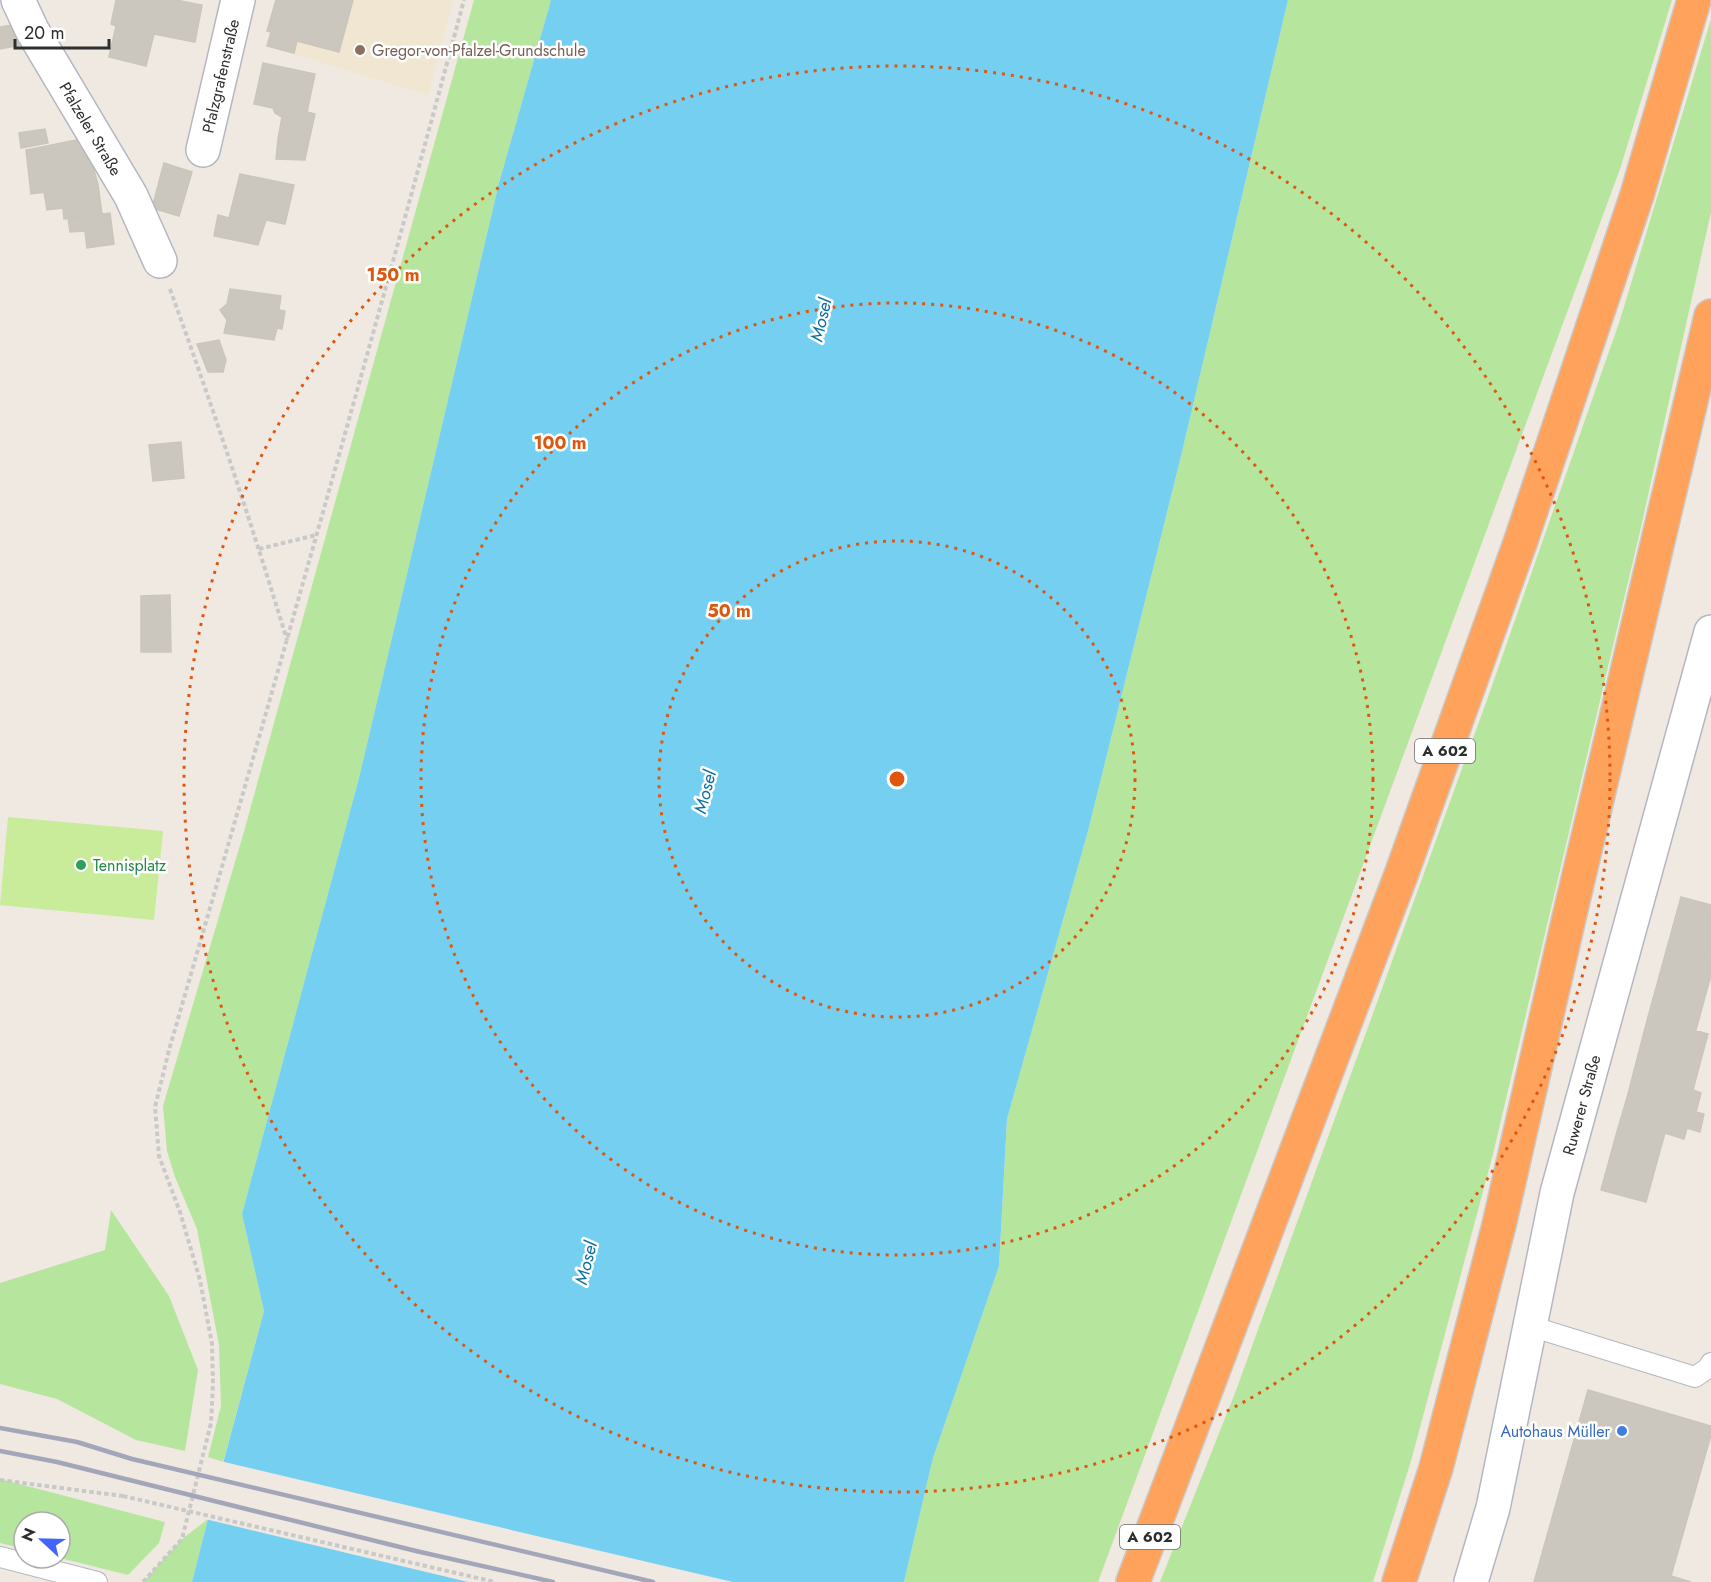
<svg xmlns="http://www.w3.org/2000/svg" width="1711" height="1582" font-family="Jost,sans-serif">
  <rect width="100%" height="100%" fill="#efe9e1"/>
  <path fill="#f0e6d1" d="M276 0H453L428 95 267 46 271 33 267 31Z"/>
  <path fill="#b6e59e" d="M474 0H551L499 183 359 778 242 1214 264 1311 223 1462 208 1457 221 1406 219 1345 197 1229 175 1177 167 1151 163 1106 243 835Z
    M1288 0H1672L1620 169 1098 1582H904L933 1458 999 1266 1007 1119 1088 831 1182 452Z
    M1711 19V212L1641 527 1493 1154 1411 1461 1373 1582H1160L1235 1393 1487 700 1620 320Z
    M111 1210 169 1296 198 1370 185 1451 136 1440 57 1399 0 1384V1283L105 1250Z
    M0 1479 165 1522 159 1543 128 1575 60 1558V1522H24V1549L0 1543Z
    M208 1519 192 1582H143L182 1539Z"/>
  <path fill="#c9ec9a" d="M8 817 163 831 154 920 0 905Z"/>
  <path fill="#75cff0" d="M551 0H1288L1182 452 1088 831 1007 1119 999 1266 933 1458 904 1582H192L208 1519 264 1311 242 1214 359 778 499 183Z"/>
  <path fill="#efe9e1" d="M220 1461 592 1549 733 1582H468L205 1519Z"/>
  <path fill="#cbc7bf" stroke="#cbc5ba" stroke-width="1.5" d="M116 0H176L202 5 195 42 154 34 146 66 109 57 116 26 111 24Z
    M276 0H353L339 52 297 41 294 53 267 46 271 32 267 31Z
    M18 24 26 44 0 49V27Z
    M263 63 315 74 307 112 315 114 308 145 278 139 282 117 275 113 273 108 254 104Z
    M45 129 48 143 21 148 19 133Z
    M81 139 92 162 98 185 31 194 26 150Z
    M278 139 308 145 305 160 276 159Z
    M164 163 192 172 179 216 152 208Z
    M240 174 294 185 285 224 266 220 258 245 214 236 218 215 229 218Z
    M98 185 102 214 64 219 63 208 47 210 44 192Z
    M110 213 114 244 87 248 85 231 70 232 68 218Z
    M230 289 281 296 279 310 285 311 282 329 277 328 274 340 224 333 227 320 220 310 227 304Z
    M219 340 226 360 223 372H208L197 344Z
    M181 442 184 478 153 481 149 445Z
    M170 595 171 652H141V596Z
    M1681 897 1711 905V959L1667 948Z
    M1667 948 1711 959V975L1696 1030 1648 1017Z
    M1648 1017 1708 1034 1698 1071 1638 1055Z
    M1638 1055 1698 1071 1693 1090 1701 1093 1696 1112 1628 1094Z
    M1628 1094 1704 1114 1700 1132 1687 1128 1684 1139 1665 1133 1661 1147 1616 1135Z
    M1616 1135 1661 1147 1646 1202 1601 1190Z
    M1588 1390 1711 1426V1435L1671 1576 1691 1582H1534Z"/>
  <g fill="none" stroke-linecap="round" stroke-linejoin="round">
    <g stroke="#b4b7c1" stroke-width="22">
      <path id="service" d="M1530 1326 1695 1377 1708 1368 1711 1363
        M0 1557 97 1582"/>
    </g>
    <g stroke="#b4b7c1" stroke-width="36">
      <g id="minor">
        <path id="s1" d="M18 0 32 30 131 196 160 261"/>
        <path id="s2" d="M203 150 238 0"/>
      </g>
    </g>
    <g stroke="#b4b7c1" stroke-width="36">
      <g id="secondary">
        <path id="s3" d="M1471 1582 1493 1508 1557 1193 1711 632"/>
      </g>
    </g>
    <g stroke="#c9c9c9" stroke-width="36">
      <path id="motorway" d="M1133 1582 1401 875 1520 543 1637 195 1694 0
        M1399 1582 1436 1468 1499 1225 1568 922 1711 316"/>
    </g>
    <path stroke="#c9c9c9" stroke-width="4" stroke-dasharray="4.5 3" stroke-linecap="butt" d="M170 289C212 405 251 522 287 640
      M259 549 316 535
      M0 1480 123 1496
      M143 1582 182 1539 211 1423 213 1384 212 1344 200 1280 180 1212 159 1156 155 1107 169 1050C270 701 370 351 464 0"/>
    <use href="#service" stroke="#fff" stroke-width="20"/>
    <use href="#minor" stroke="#fff" stroke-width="33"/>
    <use href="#secondary" stroke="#fff" stroke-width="33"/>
    <use href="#motorway" stroke="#ffa35c" stroke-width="33"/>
    <path stroke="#a3a6b8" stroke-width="4.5" d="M0 1428 77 1442 132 1459 653 1582
      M0 1451 57 1462 416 1551 553 1582"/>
    <path stroke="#c9c9c9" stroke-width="4" stroke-dasharray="4.5 3" stroke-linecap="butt" d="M123 1496 495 1582"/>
  </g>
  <g fill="none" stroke="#df570e" stroke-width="3" stroke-dasharray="3 6">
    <circle cx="897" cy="779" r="238"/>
    <circle cx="897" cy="779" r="476"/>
    <circle cx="897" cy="779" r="713"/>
  </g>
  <circle fill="#8d6e63" stroke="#fff" stroke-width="2" cx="360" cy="50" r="6"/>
  <circle fill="#2e9e5b" stroke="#fff" stroke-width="2" cx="81" cy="865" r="6"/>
  <circle fill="#3f7fe0" stroke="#fff" stroke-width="2" cx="1622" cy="1431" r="6"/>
  <g text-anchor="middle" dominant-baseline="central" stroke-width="5" stroke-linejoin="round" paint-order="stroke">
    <g fill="#fff" stroke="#6d6d6d" stroke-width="1.5">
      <rect x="1415" y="739" width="60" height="24" rx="4.5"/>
      <rect x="1120" y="1525" width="60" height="24" rx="4.5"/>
    </g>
    <g font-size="15" font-weight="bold" fill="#2e2e2e">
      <text x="1445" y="751">A 602</text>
      <text x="1150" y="1537">A 602</text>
    </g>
    <g font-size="16" fill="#785e54" stroke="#fff" text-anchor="start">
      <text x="372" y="50">Gregor-von-Pfalzel-Grundschule</text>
    </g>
    <g font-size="16" fill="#2e2e2e" stroke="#fff">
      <text stroke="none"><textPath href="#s2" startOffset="76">Pfalzgrafenstraße</textPath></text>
      <text stroke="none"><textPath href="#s1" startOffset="148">Pfalzeler Straße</textPath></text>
      <text stroke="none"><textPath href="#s3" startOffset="490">Ruwerer Straße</textPath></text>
    </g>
    <g font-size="16" fill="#27864d" stroke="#fff" text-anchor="start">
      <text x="93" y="865">Tennisplatz</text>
    </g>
    <g font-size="16" fill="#366cbe" stroke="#fff" text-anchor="end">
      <text x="1610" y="1431">Autohaus Müller</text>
    </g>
    <g font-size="18" font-style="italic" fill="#0d6fa3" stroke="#fff">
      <text transform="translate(821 320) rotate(-77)">Mosel</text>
      <text transform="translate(705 792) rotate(-76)">Mosel</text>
      <text transform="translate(586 1263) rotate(-76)">Mosel</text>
    </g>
  </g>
  <circle cx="897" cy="779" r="9" fill="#df570e" stroke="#fff" stroke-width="3"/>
  <g font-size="18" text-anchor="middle" font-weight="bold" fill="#df570e" stroke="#fff" stroke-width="5" stroke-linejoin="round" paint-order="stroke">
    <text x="393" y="281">150 m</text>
    <text x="560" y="449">100 m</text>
    <text x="729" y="617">50 m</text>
  </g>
  <g transform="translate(42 1540) rotate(292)"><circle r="28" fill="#ffffff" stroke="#ababab" stroke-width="1.5"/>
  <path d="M0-4.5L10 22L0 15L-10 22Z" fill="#4264fb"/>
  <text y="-9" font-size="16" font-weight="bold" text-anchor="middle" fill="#2e2e2e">N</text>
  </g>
  <path d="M15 39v9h94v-9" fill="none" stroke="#2e2e2e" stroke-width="3"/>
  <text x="24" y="39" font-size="18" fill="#2e2e2e" stroke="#ffffff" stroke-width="4.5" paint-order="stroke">20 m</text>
</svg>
